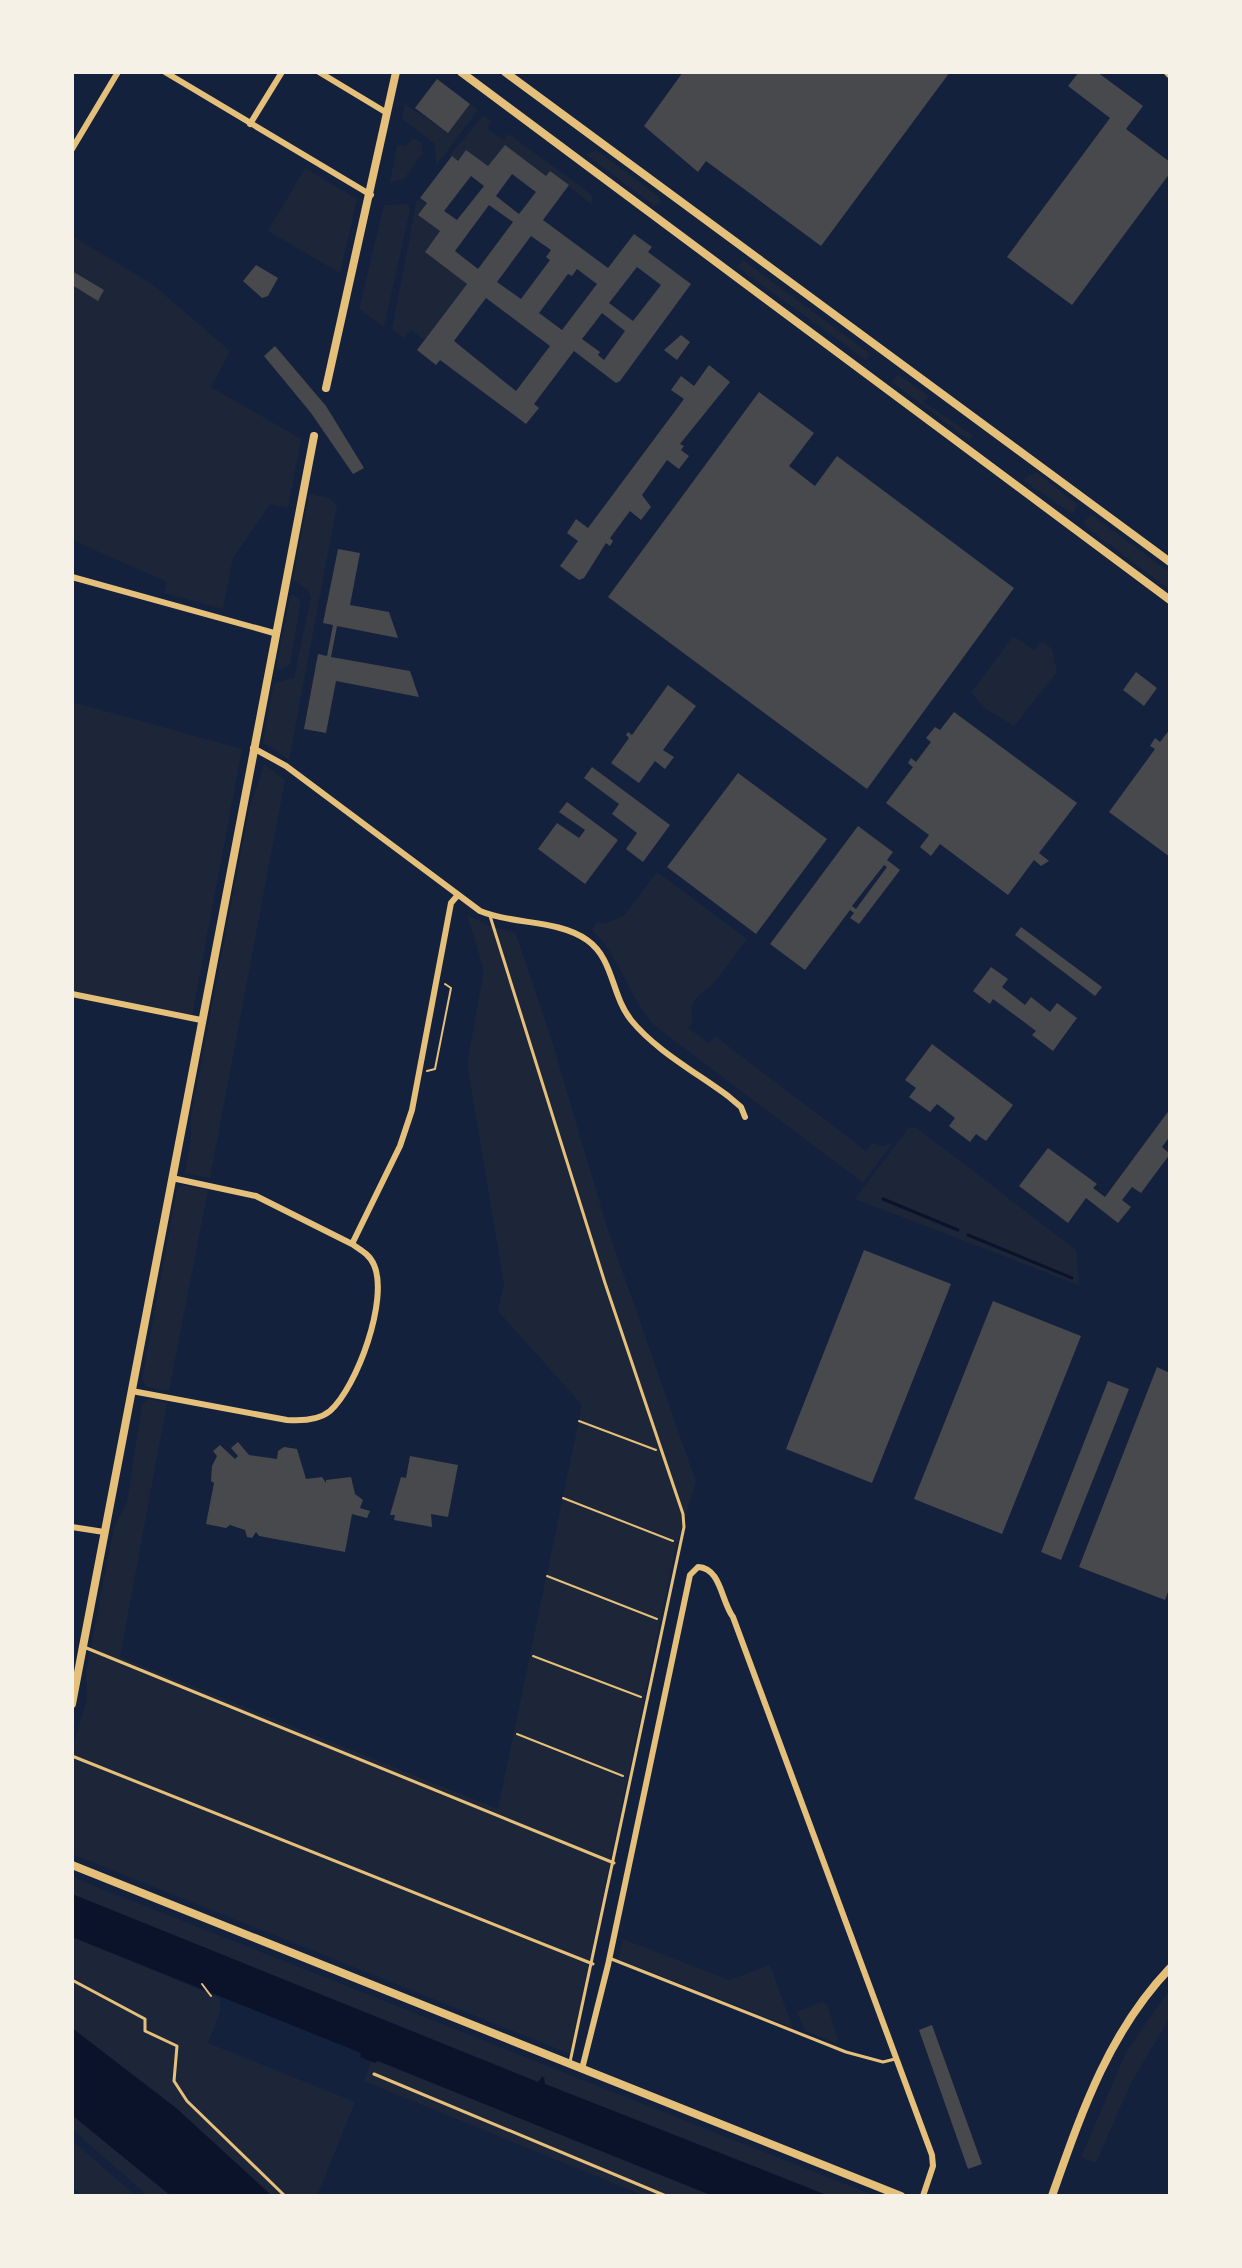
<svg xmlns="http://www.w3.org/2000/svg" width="1242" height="2268" font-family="'Sofia Sans Condensed',sans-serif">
  <rect width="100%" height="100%" fill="#14213d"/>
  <path fill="#1d2539" d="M405 104 448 132 470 104 478 110 436 166 435 144 402 119Z
    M483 116 492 121 487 128 504 140 509 134 592 195V205L550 171 546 176 505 145 488 166 466 150 458 161 450 155Z
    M413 139 422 142 423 153 404 179 390 182 397 145 405 146Z
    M596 150 658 196 661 203 655 206 587 155Z
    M305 168 357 199 340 273 268 231Z
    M417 199 426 204 419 215 440 231 425 252 467 284 424 340 411 330 404 338 392 329Z
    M408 204 410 210 384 327 359 309 384 205Z
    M72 236 152 284 230 351 211 387 301 439 288 508 270 504 233 558 223 609 164 593 167 582 72 540Z
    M743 260 870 354 866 360 737 267Z
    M898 374 929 397 923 402 974 436 969 440 892 382Z
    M1036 472 1077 504 1073 514 1022 480Z
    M309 494 329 498 337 505 289 760 263 742 274 683 294 678 311 597 307 589 293 580Z
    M1092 515 1170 573V590L1085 526 1084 521Z
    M294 595 301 601 290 664 280 670 276 668 290 596Z
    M1013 636 1034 650 1042 641 1052 649 1057 672 1014 726 986 709 971 693Z
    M72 702 242 749 192 1016 72 991Z
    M264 764 285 780 210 1178 185 1173 191 1140V1116L249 810Z
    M657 872 747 939 715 982 695 999 691 1009 693 1021 688 1028 709 1043 715 1036 866 1151 872 1143 882 1146 893 1143 863 1183 654 1025C628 996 620 956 592 930L597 922 603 924 624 916Z
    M467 915 492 927 515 932 551 1038 607 1227 696 1482 676 1546 570 2054 72 1854V1750L87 1699 86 1672 114 1527 127 1502 142 1405 147 1399 167 1403 120 1657 498 1809 582 1405 498 1311 504 1283 467 1064 484 970Z
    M909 1127 917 1128 1076 1250 1079 1285 855 1199Z
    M182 1185 208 1190 169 1391 147 1387 142 1380 177 1189Z
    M72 1877 875 2196H829L545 2084V2077L538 2082 72 1894Z
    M72 1937 220 1998V2012L208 2043 355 2102 317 2196H272L176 2108 72 2028Z
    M623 1939 729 1980 770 1965 793 2028 618 1959Z
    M1170 1989V2017L1131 2083 1096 2163 1081 2157 1126 2052Z
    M821 2002 827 2004 838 2039 836 2043 805 2031 797 2012Z
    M378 2061 713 2196H645L364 2081 371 2062Z
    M72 2115 171 2196H148L72 2129Z
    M72 2140 136 2196H83L72 2187Z"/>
  <path fill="#0b132b" d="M72 1894 538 2082 543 2076 545 2084 829 2196H713L378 2061 375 2063 360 2057 361 2053 72 1937Z
    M72 2028 176 2108 272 2196H171L72 2115Z"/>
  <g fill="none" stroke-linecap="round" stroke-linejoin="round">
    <path stroke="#0b132b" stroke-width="3" d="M883 1199 958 1230
      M968 1235 1072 1278"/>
  </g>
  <path fill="#48494c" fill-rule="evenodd" d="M683 72H950L821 246 706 161 698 172 644 126Z
    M1079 72H1097L1143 106 1126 129 1170 162V173L1072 305 1007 257 1110 118 1068 86Z
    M437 79 470 104 448 133 415 108Z
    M505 145 546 176 550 171 569 185 543 220 608 268 634 234 652 247 648 252 691 284 620 381 616 383 574 351 534 404 539 408 526 424 440 360 436 365 417 350 467 284 425 252 440 231 418 215 427 203 420 198 452 156 458 161 466 150 488 166ZM512 174 536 192 519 214 496 196ZM471 176 484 186 457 220 444 211ZM489 205 513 222 478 269 455 251ZM531 236 551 250 546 257 550 260 521 299 497 282ZM637 267 661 285 633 321 609 303ZM577 269 597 284 562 330 539 313 568 274 572 276ZM486 298 550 346 516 391 454 341ZM602 313 625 331 604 360 598 355 600 352 582 339Z
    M256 265 278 278 268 296 262 298 243 281Z
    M72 271 104 290 98 301 72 285Z
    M681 335 690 342 677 360 664 350Z
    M275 346 326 406 364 468 353 474 311 413 264 356Z
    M709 365 730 382 680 444 684 446 681 450 689 456 679 469 667 460 642 495 651 507 641 520 630 511 610 538 613 541 610 546 606 543 584 578 579 580 560 566 578 541 567 533 576 519 588 528 684 399 671 390 681 376 694 386Z
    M759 392 814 433 789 466 815 486 837 456 1014 588 867 789 608 597Z
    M338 549 360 553 350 605 389 612 398 638 337 626 331 657 410 671 419 697 336 681 326 733 304 729 318 654 327 656 333 625 323 623Z
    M1136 672 1157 688 1144 706 1123 690Z
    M668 685 696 706 663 750 674 757 665 769 655 761 639 783 611 763 629 738 626 735 628 732 632 735Z
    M954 712 1077 803 1039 853 1049 861 1041 866 1034 860 1008 895 940 844 931 856 920 847 929 835 886 803 913 767 908 763 911 758 916 762 931 742 926 738 935 727 940 730Z
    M1170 729V857L1109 812 1155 749 1150 746 1155 738 1160 742Z
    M592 767 670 825 643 862 626 849 637 833 612 814 619 804 584 778Z
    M738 773 827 839 756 934 667 867Z
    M567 802 618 840 585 884 538 849 557 823 579 838 585 830 559 812Z
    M858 826 893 852 887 860 900 870 859 924 850 918 854 913 850 910 805 970 770 944ZM884 865 887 867 856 909 852 906Z
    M1021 927 1102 987 1095 996 1015 935Z
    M991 967 1008 979 1002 987 1025 1005 1031 997 1050 1012 1057 1003 1077 1018 1053 1051 1032 1035 1036 1031 993 999 990 1004 973 991Z
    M932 1044 1013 1105 986 1141 976 1134 970 1142 949 1126 955 1118 937 1104 930 1112 909 1097 916 1088 905 1080Z
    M1170 1109V1136L1162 1147 1170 1154 1141 1193 1132 1187 1122 1200 1131 1207 1118 1223 1086 1198 1068 1223 1019 1186 1048 1148 1097 1184 1093 1188 1105 1197Z
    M864 1250 951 1284 872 1483 786 1449Z
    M993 1301 1081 1336 1002 1534 914 1499Z
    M1157 1367 1170 1373V1587L1165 1600 1079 1567Z
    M1108 1381 1129 1389 1061 1560 1041 1552Z
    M238 1442 249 1455 277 1459 278 1451 284 1447 297 1449 306 1479 322 1477 326 1483V1480L351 1477 355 1494 363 1500 360 1508 370 1511 367 1518 352 1514 345 1552 259 1536 256 1532 252 1538 247 1537 245 1530 230 1525 226 1528 206 1524 214 1483 211 1481 212 1466 217 1456 213 1451 220 1445 235 1459 238 1456 231 1448Z
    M410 1456 458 1465 448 1517 431 1514 432 1527 394 1520 395 1515H390L401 1477 406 1478Z
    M932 2025 982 2164 968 2169 919 2030Z"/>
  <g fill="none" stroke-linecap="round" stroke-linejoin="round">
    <path stroke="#e5c07b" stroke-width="2" d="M427 1071 435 1069 451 988 445 984
      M579 1421 656 1450
      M563 1498 673 1541
      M547 1576 657 1619
      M533 1656 641 1697
      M517 1734 623 1776
      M202 1984 211 1996"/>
    <path stroke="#e5c07b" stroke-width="3" d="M490 916 605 1283 683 1514 684 1527 570 2062
      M84 1647 614 1863
      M72 1756 593 1964
      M609 1958 846 2052 883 2062 895 2059
      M72 1980 145 2019V2031L177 2046 174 2081 187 2101 285 2196
      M374 2074 666 2196"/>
    <path stroke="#e5c07b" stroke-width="6" d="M165 72 371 195
      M319 72 387 113
      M250 124 282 72
      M72 149 118 72
      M72 577 274 633
      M253 748 286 766 480 911C513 925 557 919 587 940 614 959 611 995 631 1020 655 1050 697 1073 728 1096L741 1107 745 1117
      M72 994 201 1020
      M352 1244 400 1146 412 1110 451 903 457 896
      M132 1391 287 1420C301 1421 319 1420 330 1411 357 1387 389 1299 374 1265 370 1255 361 1250 352 1244L256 1196 172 1178
      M72 1527 104 1532
      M582 2069 608 1965 690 1575 698 1567C721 1568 721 1601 733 1617L932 2155 933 2166 923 2196"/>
    <path stroke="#e5c07b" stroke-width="7" d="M1167 72 1170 75"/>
    <path stroke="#e5c07b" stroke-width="8" d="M461 72 1170 600
      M505 72 1170 562
      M326 388 396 72
      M72 1704 314 436
      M72 1865 901 2196
      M1052 2196C1081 2114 1108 2033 1170 1968"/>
  </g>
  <rect width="1242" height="2268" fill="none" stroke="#f6f1e7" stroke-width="148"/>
</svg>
